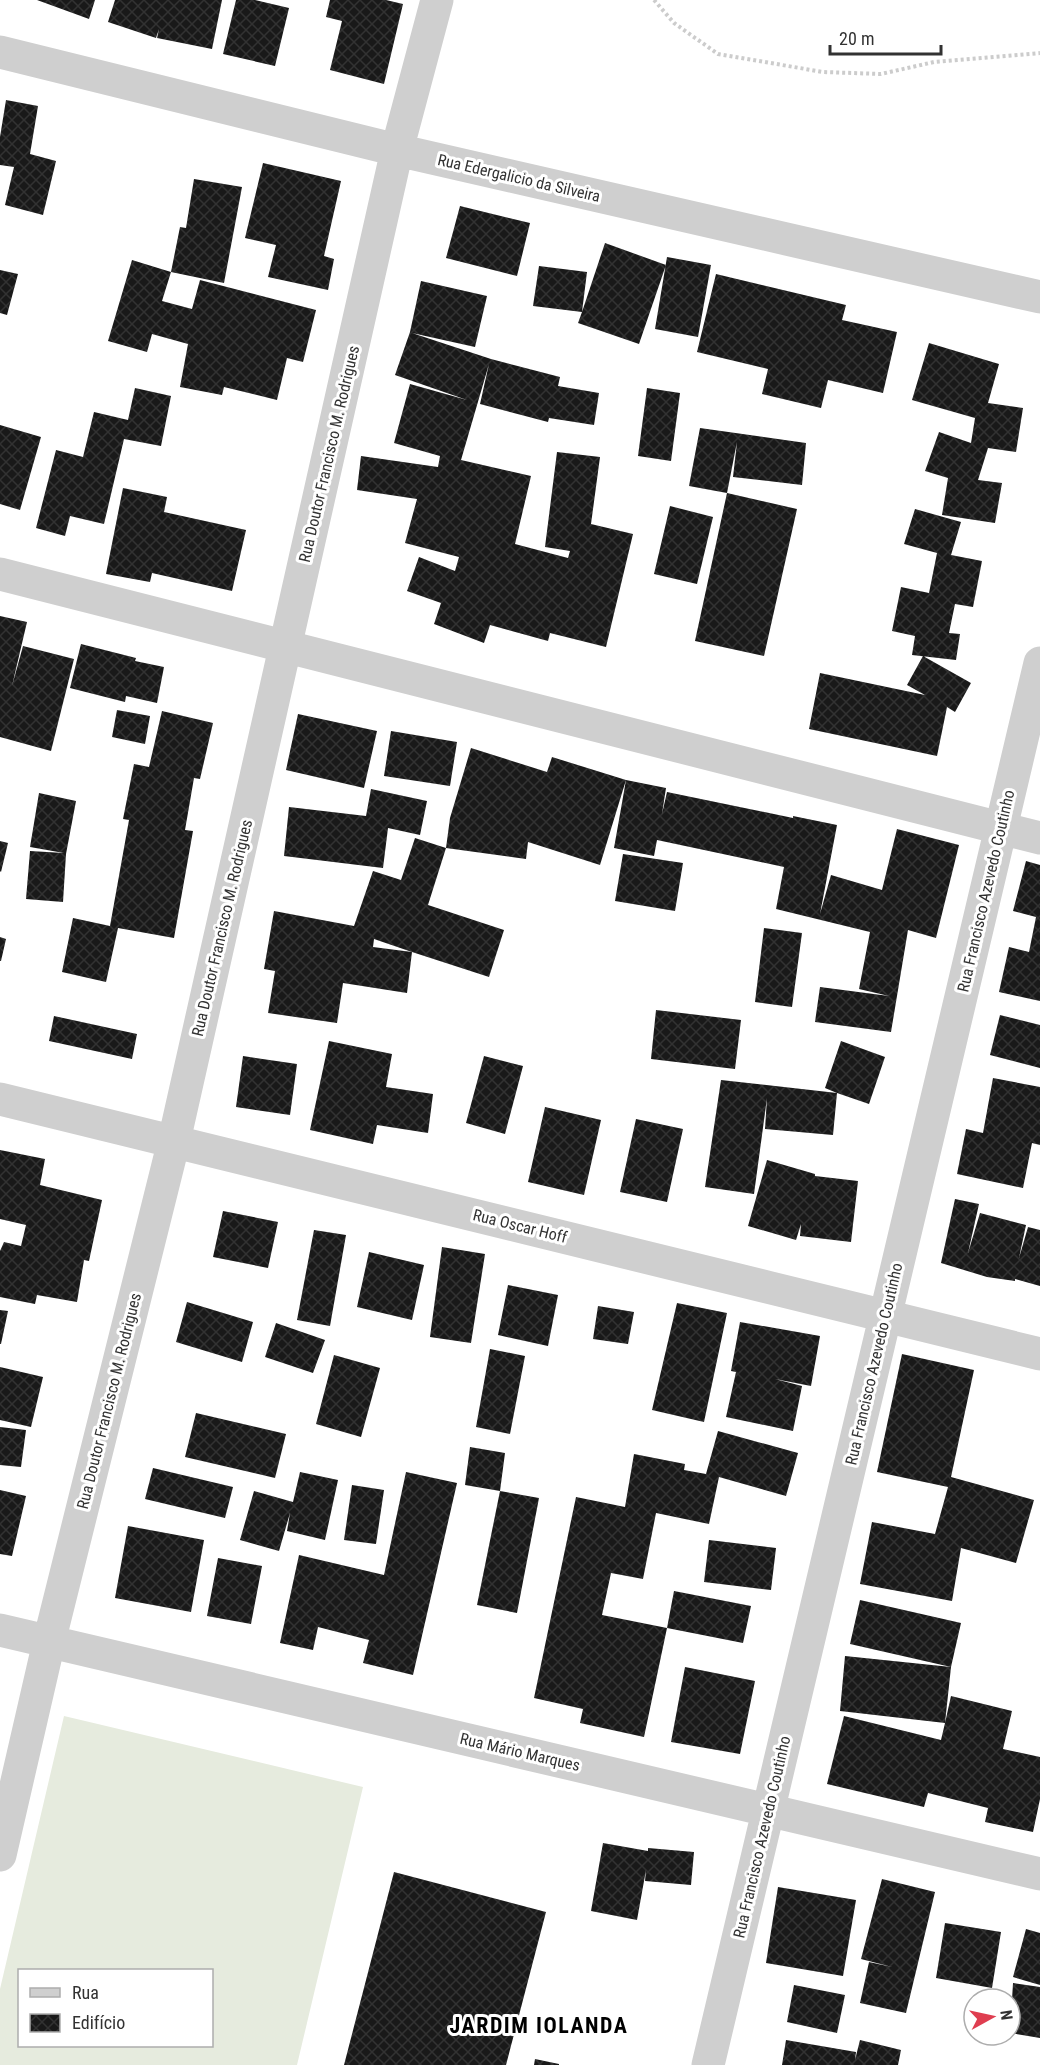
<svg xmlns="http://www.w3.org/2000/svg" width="1040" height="2065" font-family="'Roboto Condensed',sans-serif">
  <defs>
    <pattern id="building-cross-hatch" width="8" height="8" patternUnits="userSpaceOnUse" patternTransform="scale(1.5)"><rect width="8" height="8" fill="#191919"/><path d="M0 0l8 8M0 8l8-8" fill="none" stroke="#323232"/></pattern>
  </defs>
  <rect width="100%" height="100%" fill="#fff"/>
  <path fill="#e6ebde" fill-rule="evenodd" d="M64 1716 363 1787 297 2065H0V1989ZM20 1970H212V2046H20Z"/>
  <path fill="url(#building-cross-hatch)" fill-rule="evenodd" d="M37 0H95L89 19Z
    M115 0H222L212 49 157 38 159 29 156 38 108 22Z
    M236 0H255L289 8 275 66 223 54Z
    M330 0H386L403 4 384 84 330 70 342 21 326 17Z
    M6 100 38 106 30 154 56 161 43 215 5 205 14 167 0 165V137Z
    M263 163 341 181 324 256 334 259 328 290 268 277 276 245 245 238Z
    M194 179 242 187 224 283 171 272 180 227 186 228Z
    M460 206 530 223 517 276 446 258Z
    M605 243 666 265 639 344 578 323 582 312 533 306 539 266 587 272 582 312Z
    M667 257 711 265 698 337 655 329Z
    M132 260 171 272 162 301 192 309 200 280 316 310 303 362 287 358 277 400 224 387 222 395 180 387 188 344 152 334 147 352 108 341Z
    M0 270 18 274 7 315 0 313Z
    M716 274 846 305 842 320 897 332 883 393 828 380 821 408 762 394 768 369 697 352Z
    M421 281 487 296 475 347 412 333 491 359 560 377 558 386 599 393 594 425 549 418 548 422 480 404 489 364 461 460 531 476 515 544 568 558 570 551 545 547 557 452 600 457 591 524 633 534 606 647 550 633 548 641 490 625 484 643 434 624 441 603 407 591 419 557 455 571 459 557 405 543 417 499 357 490 361 456 438 467 440 456 394 443 410 384 467 400 395 375 410 332Z
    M929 343 999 364 988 403 1023 408 1016 452 988 448 978 480 1002 483 995 523 942 515 948 478 925 471 939 432 971 443 975 418 912 400Z
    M135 388 171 396 161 446 124 439 104 524 70 516 65 536 36 528 56 450 83 457 94 412 128 420Z
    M647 388 680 393 671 461 638 456Z
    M0 425 41 437 20 510 0 504Z
    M700 428 806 443 802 485 733 477 737 442 727 493 689 486Z
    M123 488 167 497 164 512 246 530 232 591 152 573 150 582 106 574Z
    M727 493 797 509 764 656 695 641Z
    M670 506 713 517 697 584 654 574Z
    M915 509 961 522 951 555 982 561 973 607 955 604 949 633 960 634 956 660 912 655 915 636 892 631 901 587 929 593 937 553 904 544Z
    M0 616 27 622 12 686 23 646 74 659 51 751 0 737Z
    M81 644 136 658 135 661 164 667 157 703 126 696 125 702 70 688Z
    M923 656 971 683 955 712 947 707 937 756 809 729 820 673 925 695 907 685Z
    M117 710 150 716 145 744 112 737Z
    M162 711 213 723 200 779 194 778 185 830 193 831 174 938 118 928 106 982 62 972 73 918 110 926 129 820 123 819 134 764 149 767Z
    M298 714 377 731 364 788 286 770Z
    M391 731 457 742 450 786 384 776Z
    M471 748 547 772 552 757 626 780 600 865 528 842 526 859 446 848 428 905 504 930 489 977 412 952 407 993 343 983 337 1023 268 1013 275 971 264 969 274 911 354 926 373 871 401 880 415 838 446 848 450 818ZM374 939 412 952 373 947Z
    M626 780 666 788 662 814 667 792 793 818V816L837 825 820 914 831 875 882 890 897 829 959 845 936 938 908 930 891 1032 815 1022 820 987 889 996 859 989 870 932 776 909 784 867 657 840 654 856 614 848Z
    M371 789 427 801 420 835 388 828 383 868 284 856 289 807 366 816Z
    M39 793 76 801 66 854 63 902 26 899 30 851 64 853 30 847Z
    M0 841 8 843 1 872 0 871Z
    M623 854 683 863 675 911 615 901Z
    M1026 861 1040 865V1001L999 992 1009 947 1029 952 1036 917 1013 911Z
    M764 928 802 933 792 1007 755 1002Z
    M0 937 6 939 1 961H0Z
    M656 1010 741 1020 735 1069 651 1059Z
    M1000 1015 1040 1025V1068L990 1055Z
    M54 1016 137 1034 132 1059 49 1041Z
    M329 1041 392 1054 386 1087 433 1094 428 1133 377 1125 373 1144 310 1130Z
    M841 1041 885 1057 869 1104 837 1093 833 1135 765 1129 767 1098 754 1194 705 1187 721 1080 837 1093 825 1088Z
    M243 1056 297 1064 290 1115 236 1107Z
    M484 1056 523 1066 505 1134 466 1123Z
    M993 1078 1040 1087V1145L1032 1143 1023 1188 957 1174 966 1129 983 1133Z
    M545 1107 601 1120 584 1195 528 1182Z
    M636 1119 683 1129 667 1202 620 1192Z
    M0 1150 45 1159 40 1185 102 1200 89 1261 84 1260 77 1302 37 1295 35 1304 0 1297V1251L4 1242 21 1246 26 1225 0 1219Z
    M767 1160 815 1174V1176L858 1181 851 1242 800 1236 801 1224 796 1240 748 1226Z
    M955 1199 979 1204 968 1253 980 1213 1026 1225 1019 1258 1028 1227 1040 1230V1286L1015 1279V1281L987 1277 941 1263Z
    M223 1211 278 1222 268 1268 213 1257Z
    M314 1230 346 1235 330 1326 297 1320Z
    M442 1247 485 1254 471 1343 430 1337Z
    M369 1252 424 1265 412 1320 357 1307Z
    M508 1285 558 1295 548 1346 498 1335Z
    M187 1302 253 1322 242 1362 176 1342Z
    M677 1303 727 1313 704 1422 652 1410Z
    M598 1306 634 1312 628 1344 593 1339Z
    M0 1310 8 1311 1 1344H0Z
    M740 1322 820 1336 811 1386 775 1379 802 1386 793 1431 726 1417 736 1372 731 1371Z
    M276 1323 325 1340 313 1373 265 1357Z
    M490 1349 525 1356 510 1434 476 1427Z
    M902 1354 974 1370 951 1477 1034 1500 1016 1563 961 1548 952 1601 860 1584 872 1522 935 1534 948 1487 877 1472Z
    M334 1355 380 1368 361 1437 316 1424Z
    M0 1367 43 1377 31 1427 0 1420Z
    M196 1413 286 1434 275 1478 185 1457Z
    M0 1427 26 1430 21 1467 0 1465Z
    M718 1431 798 1453 786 1496 719 1477 709 1524 656 1513 643 1579 611 1573 602 1615 667 1628 674 1591 751 1606 743 1643 667 1628 644 1737 580 1723 583 1709 534 1698 576 1497 625 1507 634 1454 685 1464 684 1470 706 1474Z
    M470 1447 505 1453 500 1491 465 1485Z
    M153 1468 233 1487 225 1518 145 1499Z
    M300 1472 338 1480 325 1540 287 1531 290 1513 279 1551 240 1540 254 1491 293 1502Z
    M406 1472 457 1483 413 1675 363 1663 369 1640 318 1627 313 1650 280 1643 299 1555 384 1575Z
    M352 1485 384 1490 376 1544 344 1540Z
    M0 1490 26 1496 12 1556 0 1554Z
    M500 1491 539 1498 517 1613 477 1605Z
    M128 1526 204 1540 191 1612 115 1598Z
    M709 1540 776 1548 771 1590 704 1582Z
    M218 1558 262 1566 251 1624 207 1616Z
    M860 1600 961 1623 951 1667 850 1644Z
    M845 1656 951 1667 945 1723 951 1696 1012 1711 1003 1749 1040 1757V1799L1033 1832 985 1822 988 1808 928 1793 924 1807 827 1784 844 1716 941 1740 945 1723 840 1711Z
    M685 1667 755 1681 740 1754 671 1742Z
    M603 1843 648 1851V1848L694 1852 691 1885 645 1881 646 1870 637 1920 591 1911Z
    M394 1872 546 1912 506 2065H344Z
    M882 1879 935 1892 906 2013 860 2003 869 1962 892 1967 861 1959Z
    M778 1887 856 1900 843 1976 766 1963Z
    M945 1923 1001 1932 992 1988 936 1978Z
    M1026 1929 1040 1933V1985L1013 1977Z
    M1013 1983 1040 1987V2038L1010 2033Z
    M794 1985 845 1995 837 2033 787 2022Z
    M786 2040 856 2052 855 2060 860 2040 901 2050 898 2065H782Z
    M535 2059 559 2064V2065H534Z"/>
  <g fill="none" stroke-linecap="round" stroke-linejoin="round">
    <path stroke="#ccc" stroke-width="4" stroke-dasharray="3 3" stroke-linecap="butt" d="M654 0 674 23 718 54 823 72 881 74 934 62 1040 53"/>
    <path stroke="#cfcfcf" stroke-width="33" d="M0 52 397 150 1040 297
      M0 574 1040 838
      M0 1099 1040 1354
      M0 1630 1040 1874
      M0 1855 49 1642 174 1141 397 150 437 0
      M708 2065 1040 663"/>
  </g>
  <g text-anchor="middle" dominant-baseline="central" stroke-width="6" stroke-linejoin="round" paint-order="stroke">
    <g font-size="16" fill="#323232" stroke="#fff">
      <text transform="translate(519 178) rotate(13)">Rua Edergalicio da Silveira</text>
      <text transform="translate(329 454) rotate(-77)">Rua Doutor Francisco M. Rodrigues</text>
      <text transform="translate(986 891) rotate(-77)">Rua Francisco Azevedo Coutinho</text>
      <text transform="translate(222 928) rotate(-77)">Rua Doutor Francisco M. Rodrigues</text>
      <text transform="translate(520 1226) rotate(14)">Rua Oscar Hoff</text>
      <text transform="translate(874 1364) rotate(-77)">Rua Francisco Azevedo Coutinho</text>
      <text transform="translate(109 1401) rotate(-76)">Rua Doutor Francisco M. Rodrigues</text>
      <text transform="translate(520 1752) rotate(13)">Rua Mário Marques</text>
      <text transform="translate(762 1837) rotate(-77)">Rua Francisco Azevedo Coutinho</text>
    </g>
    <g font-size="22" font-weight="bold" letter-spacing="1.5" fill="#000" stroke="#fff">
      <text x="539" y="2025">JARDIM IOLANDA</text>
    </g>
  </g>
  <rect x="18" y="1969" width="195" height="78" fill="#ffffff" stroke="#adadad" stroke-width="1.5"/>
  <rect x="30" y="1988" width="30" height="9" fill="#cfcfcf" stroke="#adadad" stroke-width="1.5"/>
  <text x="72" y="1999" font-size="18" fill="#323232">Rua</text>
  <rect x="30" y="2014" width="30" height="18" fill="url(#building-cross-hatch)" stroke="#adadad" stroke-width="1.5"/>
  <text x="72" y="2029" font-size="18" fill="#323232">Edifício</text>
  <g transform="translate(992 2017) rotate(82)"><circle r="28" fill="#ffffff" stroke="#adadad" stroke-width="1.5"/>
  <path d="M0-4.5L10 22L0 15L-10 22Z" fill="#df3e50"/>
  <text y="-9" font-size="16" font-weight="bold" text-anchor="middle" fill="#323232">N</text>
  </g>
  <path d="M830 45v9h111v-9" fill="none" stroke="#323232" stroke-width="3"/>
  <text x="839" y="45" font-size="18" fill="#323232" stroke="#ffffff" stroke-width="4.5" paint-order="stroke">20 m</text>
</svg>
